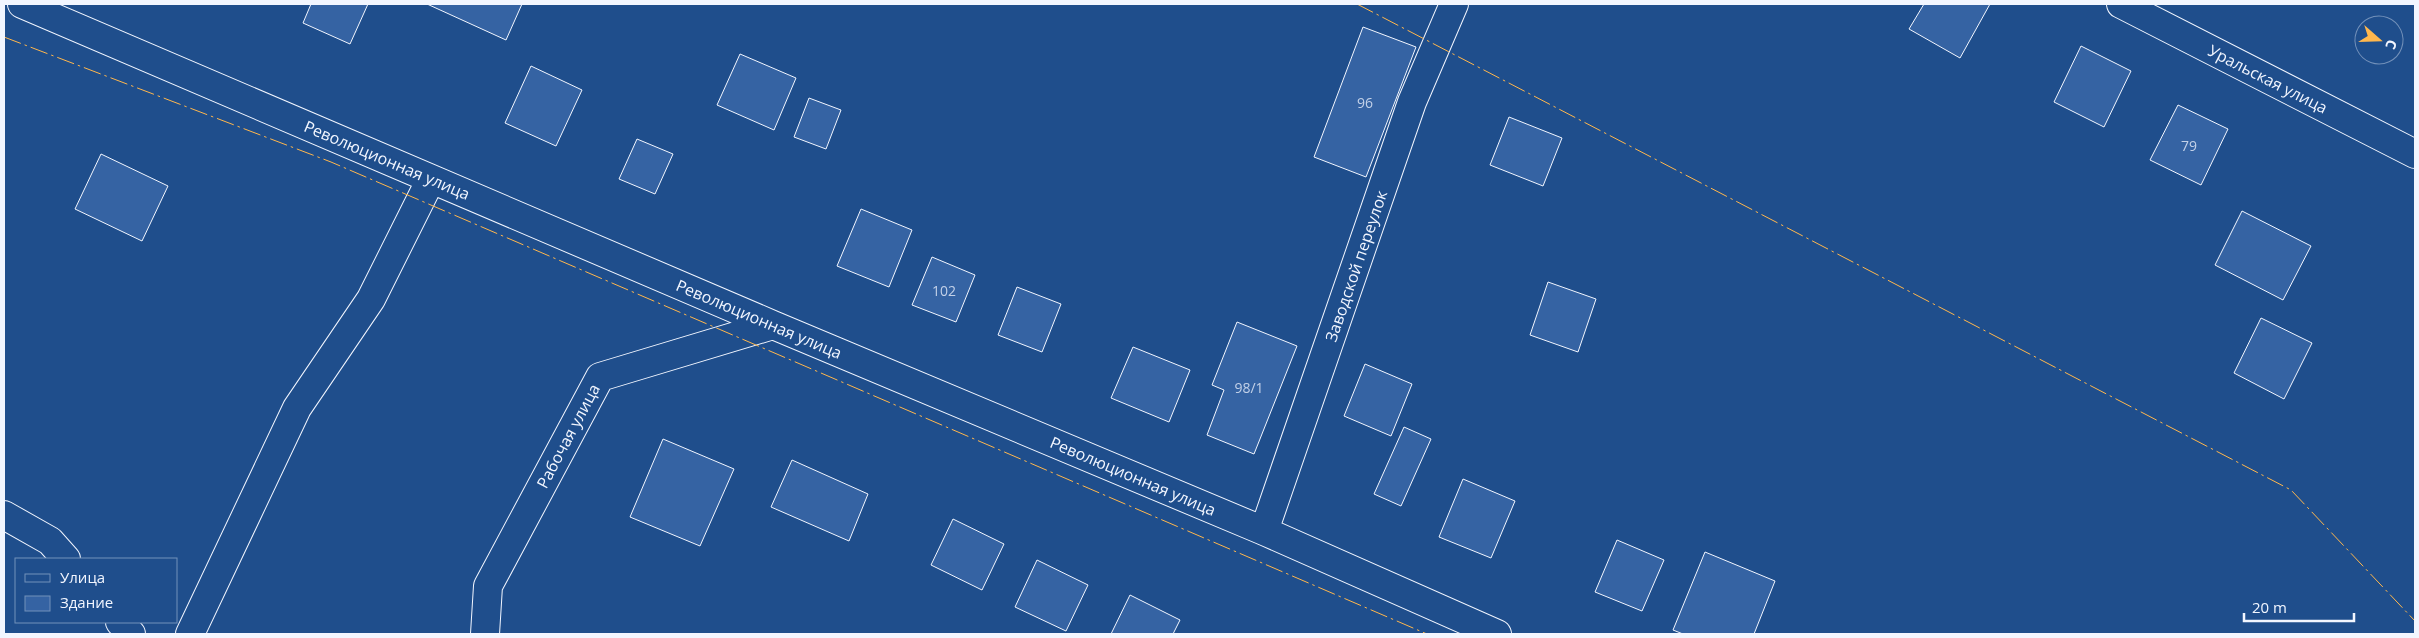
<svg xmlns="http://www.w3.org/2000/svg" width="2419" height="638" font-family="'Open Sans',sans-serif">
  <rect width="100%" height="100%" fill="#1f4e8c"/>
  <path fill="#3563a3" stroke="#f2f6ff" d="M311 4H368L350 44 303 23Z
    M427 4H522L506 40Z
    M1924 4H1990L1960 58 1909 29Z
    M1363 27 1416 47 1366 177 1314 157Z
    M2081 46 2131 71 2104 127 2054 102Z
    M740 54 796 78 774 130 717 105Z
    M531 66 582 90 556 146 505 123Z
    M809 98 841 110 826 149 794 137Z
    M2178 105 2228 129 2201 185 2150 160Z
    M1509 117 1562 138 1543 186 1490 165Z
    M637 139 673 154 655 194 619 179Z
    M101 154 168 186 142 241 75 209Z
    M861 209 912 230 889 287 837 266Z
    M2242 211 2311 246 2283 300 2215 265Z
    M932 257 975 275 956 322 912 305Z
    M1548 282 1596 299 1578 352 1530 335Z
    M1017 287 1061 304 1042 352 998 335Z
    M2261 318 2312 343 2284 399 2234 373Z
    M1237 322 1297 346 1254 454 1207 435 1224 390 1212 385Z
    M1133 347 1190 370 1169 422 1111 398Z
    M1365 364 1412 384 1391 436 1344 416Z
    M1404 427 1431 439 1401 506 1374 494Z
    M663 439 734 469 700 546 630 517Z
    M792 460 868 494 849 541 771 507Z
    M1463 479 1515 501 1491 558 1439 537Z
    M953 519 1004 544 982 590 931 565Z
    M1617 540 1664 560 1642 611 1595 592Z
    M1705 552 1775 581 1754 634H1683L1673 630Z
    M1037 560 1088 585 1066 631 1015 607Z
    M1130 595 1180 620 1173 634H1111Z"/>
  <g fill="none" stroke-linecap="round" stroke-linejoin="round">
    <g stroke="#f2f6ff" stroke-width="30">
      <path id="minor" d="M22 4 773 325 1264 531 1497 634
        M2121 4 2415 154
        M4 515 50 541 66 559
        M1264 531 1412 102 1454 4
        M120 622 131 634
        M190 634 297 408 371 299 431 179
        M485 634 488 586 600 377 773 325"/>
    </g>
    <use href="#minor" stroke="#1f4e8c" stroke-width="28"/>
    <path stroke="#ffb74d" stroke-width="1" stroke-dasharray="18 4 2.5 4" stroke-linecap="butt" d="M1357 4 2291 490 2415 621
      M4 37 331 162 1427 634"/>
  </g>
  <g text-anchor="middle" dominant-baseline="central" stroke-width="4" stroke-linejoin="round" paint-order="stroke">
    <g font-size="14" fill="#c3d1e8">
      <text x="1365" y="102">96</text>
      <text x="2189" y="145">79</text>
      <text x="944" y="290">102</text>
      <text x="1249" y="387">98/1</text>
    </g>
    <g font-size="16" fill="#f2f6ff" stroke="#1f4e8c">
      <text transform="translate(2268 79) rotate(27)">Уральская улица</text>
      <text transform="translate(387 160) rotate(23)">Революционная улица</text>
      <text transform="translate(1356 266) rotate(-71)">Заводской переулок</text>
      <text transform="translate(759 319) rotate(23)">Революционная улица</text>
      <text transform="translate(568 436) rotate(-62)">Рабочая улица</text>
      <text transform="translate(1133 476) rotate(23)">Революционная улица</text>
    </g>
  </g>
  <rect width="2419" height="638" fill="none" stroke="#f2f6ff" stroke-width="10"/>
  <rect x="15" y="558" width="162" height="65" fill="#1f4e8c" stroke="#7391ba"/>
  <rect x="25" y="574" width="25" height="8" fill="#1f4e8c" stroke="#7391ba"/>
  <text x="60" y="583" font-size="15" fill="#f2f6ff">Улица</text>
  <rect x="25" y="596" width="25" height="15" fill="#3563a3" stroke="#7391ba"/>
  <text x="60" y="608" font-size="15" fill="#f2f6ff">Здание</text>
  <g transform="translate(2379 40) rotate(110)"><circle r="24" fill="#1f4e8c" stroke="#7391ba"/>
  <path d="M0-4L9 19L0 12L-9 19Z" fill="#ffb74d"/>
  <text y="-8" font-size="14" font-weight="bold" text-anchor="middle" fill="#f2f6ff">С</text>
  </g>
  <path d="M2244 613v8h110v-8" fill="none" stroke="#f2f6ff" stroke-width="2.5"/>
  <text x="2252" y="613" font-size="15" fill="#f2f6ff" stroke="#1f4e8c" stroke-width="4" paint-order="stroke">20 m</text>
</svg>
